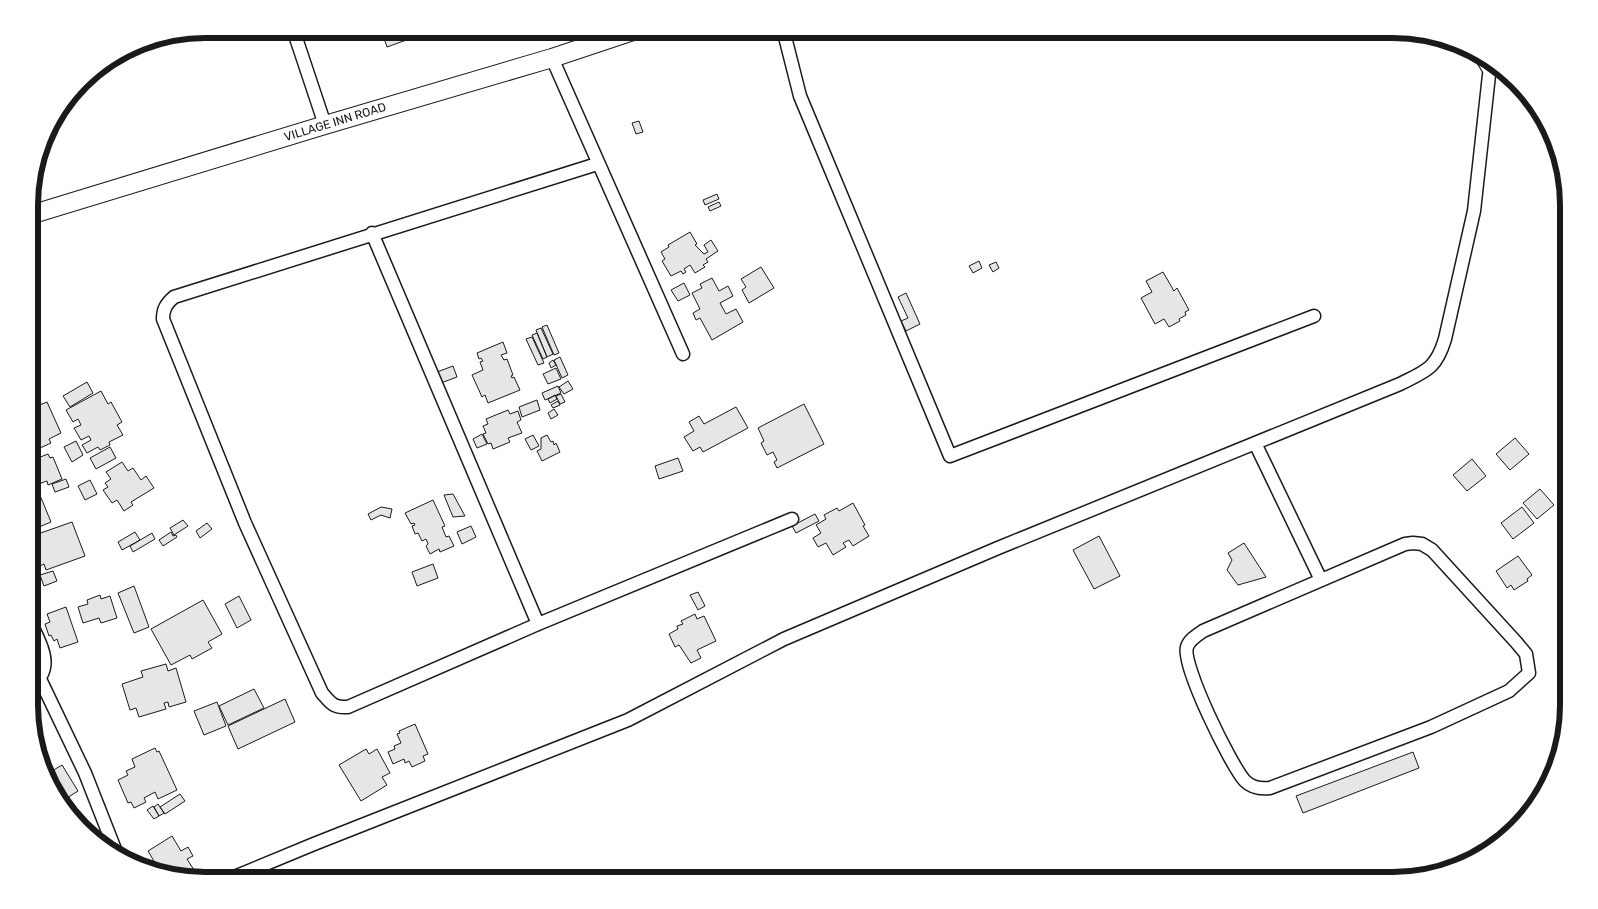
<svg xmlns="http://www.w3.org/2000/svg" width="1598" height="909" font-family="Rubik,sans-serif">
  <rect width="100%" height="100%" fill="#fff"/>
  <path fill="#e6e6e6" stroke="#1a1a1a" d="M381 29H409L412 38 387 47Z
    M639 121 643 132 636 134 632 123Z
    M717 194 719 199 705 205 703 200Z
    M719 202 721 206 710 211 708 207Z
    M690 232 697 244 695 245 704 254 708 252 704 245 711 240 718 251 706 259 708 262 703 265 705 267 695 273 690 265 684 269 686 272 683 274 681 271 671 276 662 261 665 259 661 252 669 247 668 245Z
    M979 261 982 268 973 273 969 266Z
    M996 262 999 268 993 272 989 265Z
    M761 267 774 288 749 303 742 290 746 287 741 279Z
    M1163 272 1174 291 1177 288 1189 310 1185 312 1186 315 1179 319 1180 321 1169 327 1164 319 1155 324 1141 298 1152 292 1146 281Z
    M712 278 719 291 728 286 733 296 720 303 726 314 736 309 743 322 712 340 700 318 696 320 693 313 700 309 692 293 702 288 700 284Z
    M684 283 690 295 678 301 671 290Z
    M906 293 920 324 906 331 901 321 908 318 898 297Z
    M547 325 559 353 554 355 542 327Z
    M541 328 553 354 547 357 536 330Z
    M537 333 547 357 543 359 532 335Z
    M532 337 544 363 538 365 526 339Z
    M503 342 507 353 501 355 504 360 507 359 513 375 511 376 512 378 514 377 520 390 488 403 485 395 482 397 472 375 483 370 480 362 483 361 481 358 479 359 477 353Z
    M560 357 568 375 562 378 554 360Z
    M553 360 556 365 551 368 549 363Z
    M453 366 457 377 441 383 437 372Z
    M556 368 561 379 548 384 543 374Z
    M568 381 573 389 564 394 559 387Z
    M87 382 93 393 70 407 63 396Z
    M558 386 561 393 545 400 542 393Z
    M101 391 108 404 111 402 122 422 117 425 123 435 109 442 110 445 100 450 98 447 87 453 82 445 91 440 89 436 81 440 74 428 81 425 78 419 73 422 66 410Z
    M561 394 565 402 560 404 556 396Z
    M555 395 557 399 550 403 548 399Z
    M537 400 540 410 522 417 519 407Z
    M558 401 560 405 553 408 551 405Z
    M47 402 61 433 49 439 51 443 40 448 37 443 31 445 30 444V409Z
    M804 404 824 444 777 468 774 462 777 460 773 452 767 455 761 443 764 441 758 428Z
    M736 407 748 428 703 452 700 447 693 451 684 437 694 431 689 422 699 416 704 424Z
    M554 409 558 415 551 419 548 413Z
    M508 410 510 414 518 411 521 420 517 422 522 433 508 438 510 442 493 449 491 443 488 444 483 434 486 433 483 426 488 424 486 419Z
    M482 434 487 444 477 448 473 439Z
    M533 435 539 446 531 450 525 439Z
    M547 435 551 442 553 441 554 445 556 443 560 452 542 461 537 451 541 449V438Z
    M1515 438 1529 454 1510 470 1496 454Z
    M76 441 83 455 72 462 64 447Z
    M110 447 116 458 96 469 90 458Z
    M48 454 50 458 53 457 62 479 48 485 47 481 30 487V461Z
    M678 458 683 471 659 479 655 466Z
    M1472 459 1486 476 1467 491 1453 475Z
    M122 462 128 471 133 468 141 480 146 476 154 488 131 502 133 505 124 511 117 500 112 503 103 490 108 487 105 483 111 479 106 472Z
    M66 479 69 487 55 492 52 484Z
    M90 480 97 494 85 500 78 486Z
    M37 488 51 522 32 530 30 526V491Z
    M1540 489 1554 505 1537 519 1523 503Z
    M453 494 465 516 453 517 444 495Z
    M433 500 445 526 442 527 446 537 449 536 454 546 440 552 439 549 430 554 426 546 428 544 426 539 422 541 418 533 415 534 412 526 415 525 414 523 411 524 405 513Z
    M853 503 865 525 863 526 869 536 853 546 849 540 843 543 846 547 833 555 826 543 818 547 813 538 821 533 816 525 826 519 824 515 837 508 839 511Z
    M381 507 392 509 390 518 381 515 371 520 368 514Z
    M1522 507 1534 523 1513 539 1501 523Z
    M815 514 819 521 796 533 792 526Z
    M183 520 188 526 174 535 170 528Z
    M72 522 85 556 46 570 44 564 40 566 35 552 40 550 35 535Z
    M207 523 212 529 200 538 196 531Z
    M471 526 476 537 462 544 457 532Z
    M135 532 140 540 122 550 118 542Z
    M171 532 173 536 176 535 177 537 163 546 159 540Z
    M152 533 155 539 133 552 130 546Z
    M1099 536 1120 576 1094 589 1073 550Z
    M1244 543 1266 577 1238 585 1227 570 1232 560 1228 553Z
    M1518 556 1532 575 1527 579 1528 581 1514 590 1511 585 1507 588 1496 571Z
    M433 564 438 578 417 586 412 572Z
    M53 571 57 581 44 586 40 575Z
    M36 575 39 583 30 585V577Z
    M134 586 149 627 134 633 118 593Z
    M698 592 705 606 698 610 690 595Z
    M100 595 101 599 110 596 117 618 101 623 99 618 83 623 78 607 88 604 87 600Z
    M239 596 251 620 237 628 225 604Z
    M203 600 222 634 208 642 212 648 192 659 190 655 171 665 151 629Z
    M66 607 78 642 60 648 57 639 54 641 51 635 49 636 45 624 50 622 47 614Z
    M695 614 697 619 704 616 716 641 697 650 701 658 691 663 679 645 675 647 669 634 678 629 677 626 683 624 681 621Z
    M166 664 168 671 176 668 186 702 169 707 168 702 164 703 166 709 139 717 136 708 130 710 122 684 143 677 141 671Z
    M254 689 264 708 228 725 219 706Z
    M285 699 295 722 238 749 228 726Z
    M217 702 226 726 204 735 194 711Z
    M415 724 428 754 423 756 425 761 412 767 409 761 405 763 404 759 393 764 388 752 395 749 394 746 401 743 397 734 400 733 399 731Z
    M155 748 157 752 159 751 177 790 158 799 155 792 144 798 146 802 134 808 131 802 128 803 118 780 128 775 126 771 135 767 132 759Z
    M366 749 369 754 377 749 390 773 382 777 387 785 361 801 339 765Z
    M1413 752 1419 768 1303 813 1296 796Z
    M47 763 52 771 62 765 78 791 59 803 44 764Z
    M180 794 185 801 165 814 160 807Z
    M158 804 164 813 159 816 154 807Z
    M153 806 159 816 154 819 147 810Z
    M172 836 181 851 188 847 193 856 187 859 194 870 186 875 158 868 148 851Z"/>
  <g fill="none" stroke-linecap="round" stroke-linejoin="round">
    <g stroke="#1a1a1a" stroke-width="15">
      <path id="street" d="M293 29 325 125
        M783 29 800 96 950 456 1314 316
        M552 58 683 354
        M597 164 174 297C166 304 163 309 163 319L245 523 322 693C331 703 333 708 348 707L538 624 792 519
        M372 233 538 624
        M1255 443 1321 580
        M1413 543 1422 544 1432 550 1516 642 1526 654 1529 673 1509 691 1431 727 1270 788C1261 789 1252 788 1245 781 1231 766 1181 664 1187 647 1189 640 1197 635 1203 631L1405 544Z
        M30 621C40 645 57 667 30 688
        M40 679 85 773 118 857
        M227 880 314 844 628 720 784 639 998 548 1400 384C1426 371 1436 369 1445 339L1474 211 1490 66"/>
    </g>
    <g stroke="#1a1a1a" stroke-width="20">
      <path id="secondary" d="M1481 52 1490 66 1495 65
        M30 215 325 125 552 58 639 29"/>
    </g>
    <use href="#street" stroke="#fff" stroke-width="12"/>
    <use href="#secondary" stroke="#fff" stroke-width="18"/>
  </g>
  <g text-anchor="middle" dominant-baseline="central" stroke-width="4" stroke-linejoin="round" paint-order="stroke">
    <g font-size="12" fill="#1a1a1a" stroke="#fff">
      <text transform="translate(335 122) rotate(-17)">VILLAGE INN ROAD</text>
    </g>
  </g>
  <path d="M0 0H1598V909H0ZM205 38H1393A167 167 0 0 1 1560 205V705A167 167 0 0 1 1393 872H205A167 167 0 0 1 38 705V205A167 167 0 0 1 205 38Z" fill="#fff" fill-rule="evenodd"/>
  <path fill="none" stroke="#1a1a1a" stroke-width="6" d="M205 38H1393A167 167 0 0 1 1560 205V705A167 167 0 0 1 1393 872H205A167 167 0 0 1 38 705V205A167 167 0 0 1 205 38Z"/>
</svg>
